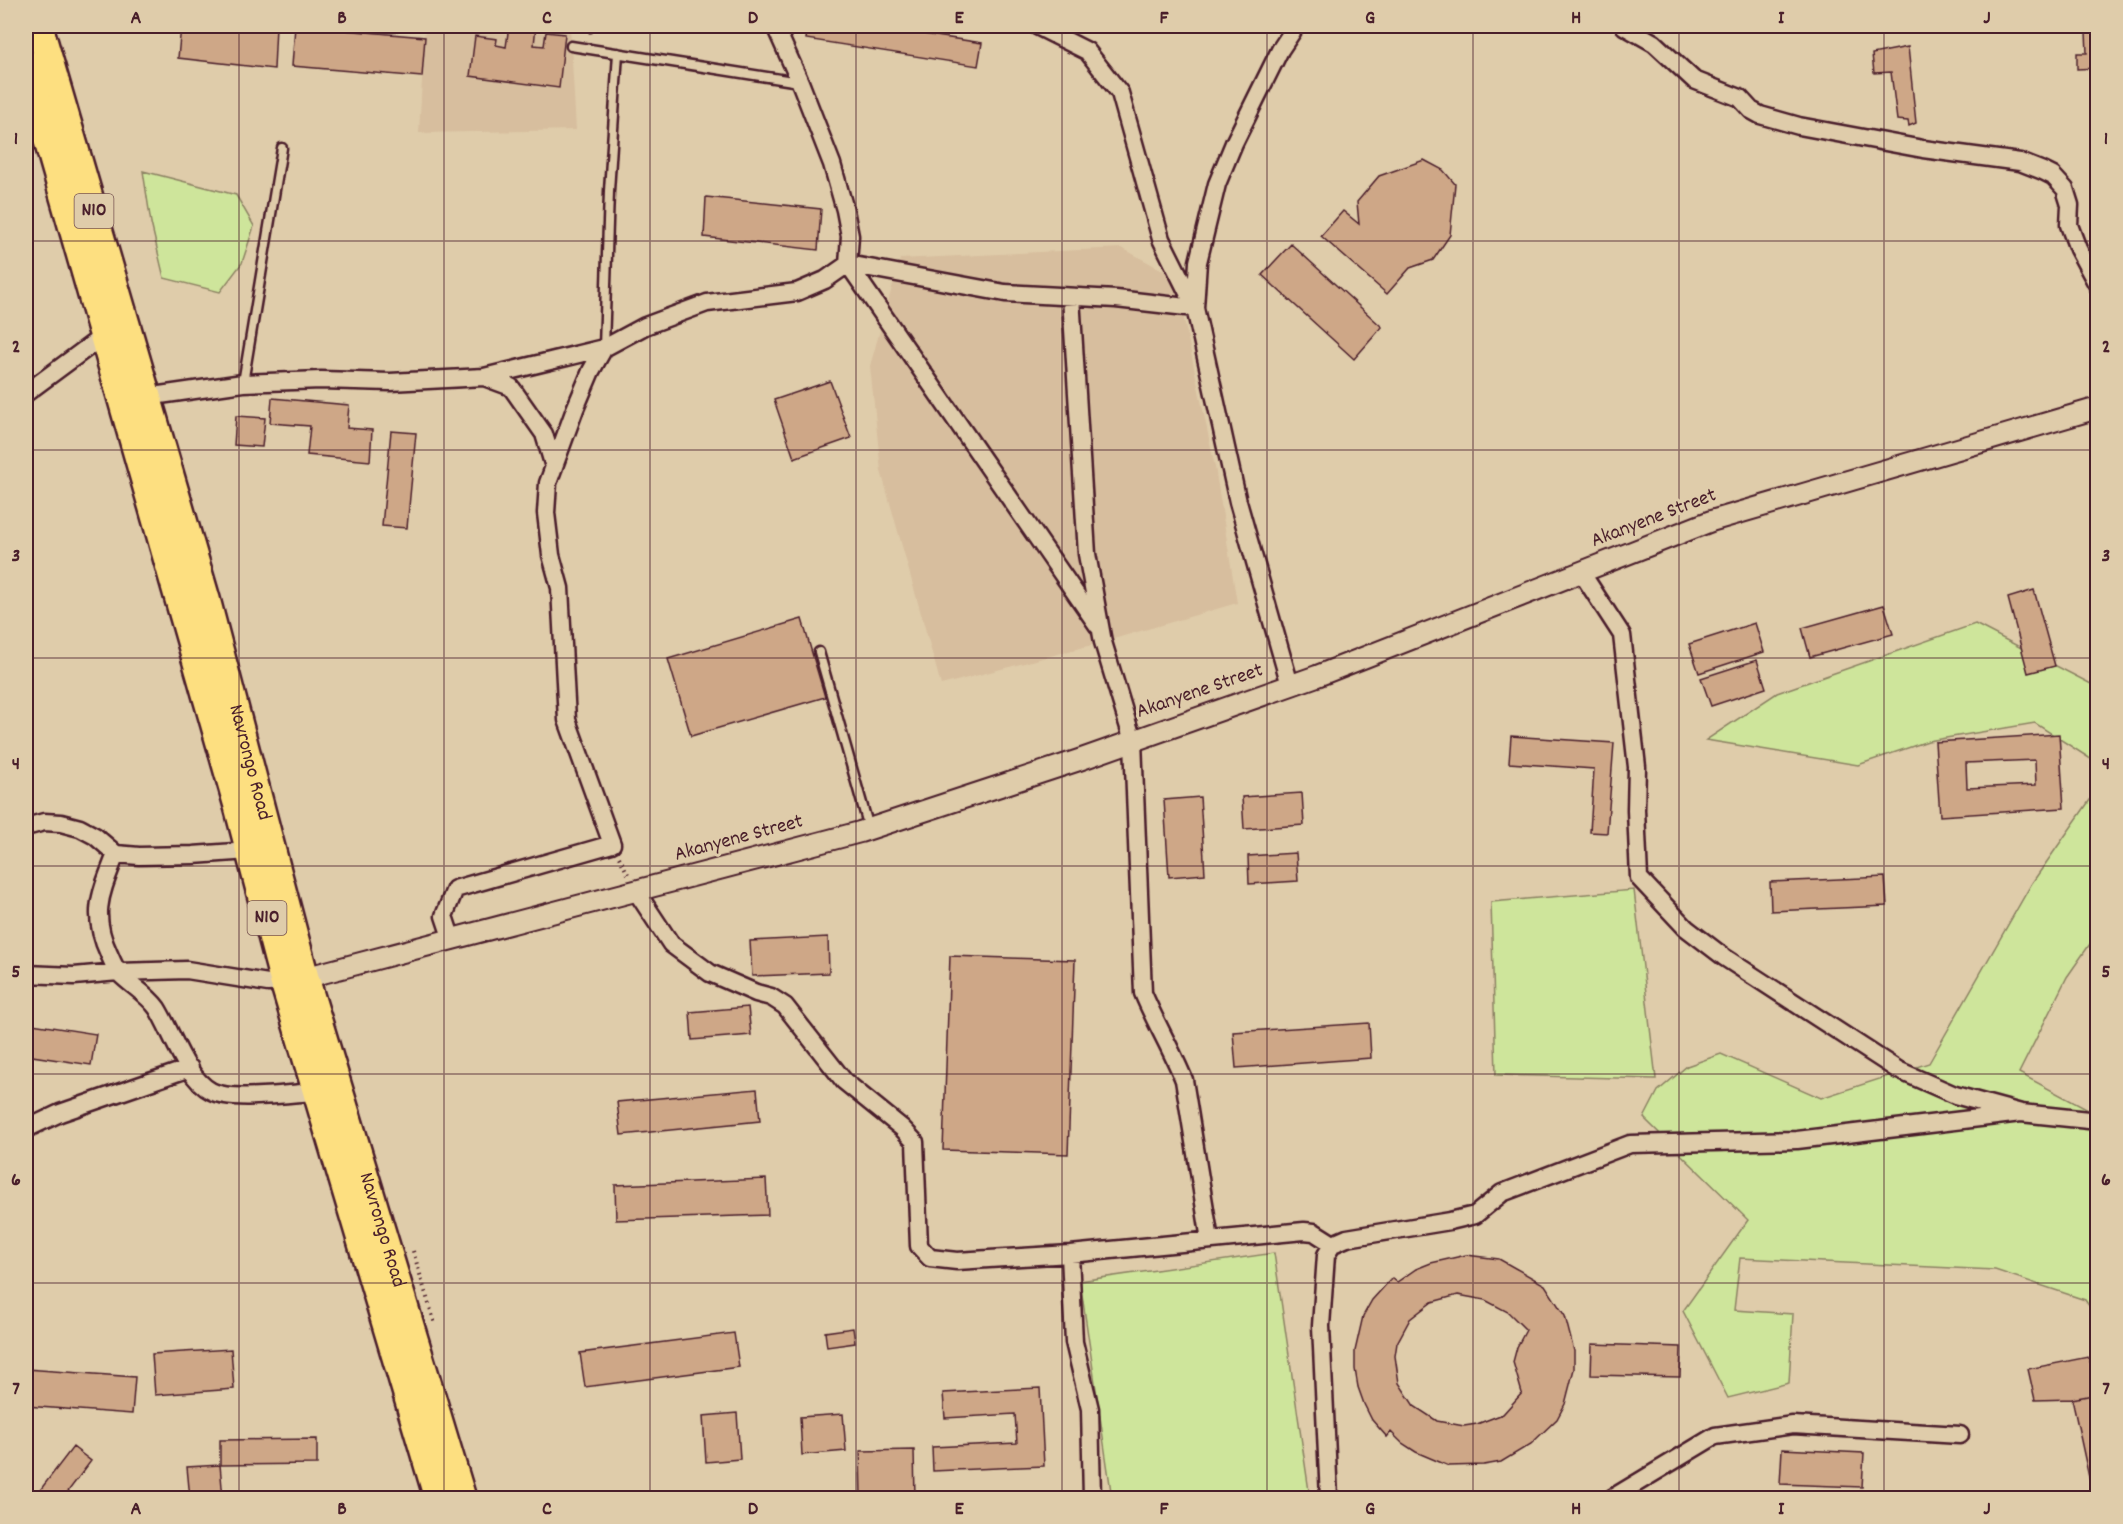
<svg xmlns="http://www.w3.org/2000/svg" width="2123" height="1524" font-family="Dekko,sans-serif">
  <rect width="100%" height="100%" fill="#dfccaa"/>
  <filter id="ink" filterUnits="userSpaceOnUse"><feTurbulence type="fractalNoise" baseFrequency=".0167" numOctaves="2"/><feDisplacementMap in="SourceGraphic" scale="12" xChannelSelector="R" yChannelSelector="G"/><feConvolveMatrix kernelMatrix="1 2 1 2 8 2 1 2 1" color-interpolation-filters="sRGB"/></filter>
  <g filter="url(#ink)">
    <path fill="#d7be9e" d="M425 26H570L576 130 419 133Z
      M1122 248 1175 277 1215 467 1237 603 1103 642 941 685 881 471 870 366 900 259Z"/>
    <path fill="#cee59b" stroke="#8c8263" stroke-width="1.5" d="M143 171 236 195 254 226 242 263 220 292 164 278 151 223Z
      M1975 624 2097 687V763L2035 723 1928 741 1858 765 1706 740 1777 693Z
      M2097 790V934L2067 977 2019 1073 2088 1110 2097 1109V1317L2085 1300 1995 1270 1740 1258 1734 1310 1793 1314 1789 1383 1728 1398 1683 1311 1748 1220 1644 1118 1658 1091 1687 1066 1721 1054 1821 1098 1929 1063 2032 883Z
      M1634 890 1656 1079 1496 1075 1491 902Z
      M1274 1253 1310 1498H1112L1080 1281Z"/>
    <path fill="#cea787" stroke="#4a1f2b" stroke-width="1.5" fill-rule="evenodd" d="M181 26H276L274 69 178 58Z
      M295 26 425 37 422 77 292 66Z
      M509 26H536L534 45 544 46 546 32 565 34 559 88 470 76 475 36 497 39 496 45 506 47Z
      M808 26H870L982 43 978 66 806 39Z
      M2098 31V68L2077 69V53H2087L2086 32Z
      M1908 47 1916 123 1909 126 1908 121 1897 120 1891 72 1874 73 1872 54Z
      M1424 160 1443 170 1455 184 1450 235 1433 260 1410 268 1387 294 1321 236 1343 211 1359 224 1357 202 1379 176Z
      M706 197 821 209 818 250 704 237Z
      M1291 244 1382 327 1354 359 1262 275Z
      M830 381 851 438 794 458 774 400Z
      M272 398 349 405 347 428 372 430 370 461 307 455 310 426 270 423Z
      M236 416 265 418 262 447 234 445Z
      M391 431 416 433 407 528 382 526Z
      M2034 590 2055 666 2028 673 2008 598Z
      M1884 605 1893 634 1810 657 1802 628Z
      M802 619 825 697 691 736 668 659Z
      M1755 623 1764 652 1699 673 1689 644Z
      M1757 660 1766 688 1711 706 1701 678Z
      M2059 734 2064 808 1940 816 1935 742ZM2035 760 2036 785 1967 788 1966 763Z
      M1511 736 1614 743 1607 833 1590 832 1594 769 1509 763Z
      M1302 793 1304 825 1244 829 1242 797Z
      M1200 797 1205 874 1169 877 1164 800Z
      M1296 853 1298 881 1249 884 1248 856Z
      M1885 877 1887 906 1771 911 1770 882Z
      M828 937 829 973 752 976 750 941Z
      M950 956 1075 960 1068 1154 943 1150Z
      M748 1007 751 1035 692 1040 690 1012Z
      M26 1023 96 1034 91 1065 26 1055Z
      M1369 1023 1371 1058 1236 1068 1233 1032Z
      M757 1089 760 1121 621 1135 617 1102Z
      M766 1179 768 1215 616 1220 615 1185Z
      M1466 1255 1499 1259 1545 1285 1565 1316 1574 1351V1369L1565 1404 1557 1419 1531 1444 1501 1462 1484 1465 1449 1466 1416 1452 1402 1443 1391 1432 1387 1437 1372 1420 1364 1404 1358 1387 1355 1369V1351L1363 1316 1372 1300 1392 1278 1397 1282 1416 1269 1431 1263ZM1458 1295 1485 1300 1508 1312 1526 1330 1517 1347 1513 1362 1522 1393 1503 1414 1477 1424 1464 1426 1437 1421 1414 1406 1399 1383 1395 1356 1397 1343 1410 1319 1432 1302Z
      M853 1328 855 1343 827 1347 825 1332Z
      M734 1333 739 1367 585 1387 580 1353Z
      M1592 1344 1681 1347 1680 1377 1591 1375Z
      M231 1349 234 1389 155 1395 152 1354Z
      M2088 1357 2098 1380V1394L2072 1399 2035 1400 2028 1369Z
      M26 1369 135 1377 132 1414 26 1406Z
      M1040 1388 1044 1466 933 1471 932 1447 1017 1443 1015 1414 945 1418 943 1393Z
      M2098 1394V1481L2090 1482 2072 1399Z
      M737 1413 740 1459 706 1462 703 1416Z
      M843 1414 846 1451 802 1455 800 1417Z
      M317 1439V1464L220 1465V1440Z
      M73 1447 91 1461 63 1498H34Z
      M1782 1449 1864 1453 1862 1487 1780 1484Z
      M914 1450 915 1498H861L860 1451Z
      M220 1465 223 1498H190L187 1467Z"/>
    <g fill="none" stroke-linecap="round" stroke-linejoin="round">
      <g stroke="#4a1f2b" stroke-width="13">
        <path id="service" d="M571 46 799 82
          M604 348 609 191 618 53
          M243 383 282 148
          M819 652 869 828"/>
      </g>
      <g stroke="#4a1f2b" stroke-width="21">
        <path id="minor" d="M1037 26 1087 51 1120 93 1161 239 1195 307
          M1624 26 1654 43 1694 80 1740 98 1751 110 1760 115 1799 126 1923 149 2020 162 2043 171 2053 176 2065 189 2070 205 2069 225 2078 249 2098 286
          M848 264 1098 626
          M848 264 1005 293 1116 299 1195 308
          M1071 297 1087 554 1103 642 1133 741 1143 993C1155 1022 1172 1050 1184 1080L1210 1240
          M484 377 511 387 544 434 554 467
          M26 393 103 336
          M146 397 243 383 321 380 390 382 484 377 604 348
          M1581 572 1622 635 1637 767 1636 810 1639 878 1686 928 1724 957 1898 1070 1955 1095 2021 1113 2098 1121
          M1290 685 1238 502 1195 308 1198 262 1217 184 1234 143 1280 50 1296 26
          M26 827 44 822 61 823 80 828 95 836 116 854 139 856 193 855 249 851
          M116 854C101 893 90 913 109 954 112 961 115 969 120 974 131 985 148 995 157 1008 172 1032 186 1078 211 1091 232 1102 291 1093 316 1092
          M636 891 671 944 710 973 756 993 771 997 785 1006 844 1081 902 1128 915 1142 919 1246 930 1258 957 1261 1070 1254 1304 1231 1314 1232 1333 1244
          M452 940 444 916 455 889 612 844 567 720 560 588 551 555 546 513 548 483 575 409 591 371 604 348 645 326 707 303 797 292 825 280 848 264 850 236 845 210 832 164 800 82 775 26
          M26 974 74 976 118 972 187 970 268 983 284 982
          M26 1129 60 1113 190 1068
          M1070 1254 1074 1342 1090 1409 1092 1498
          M1329 1498 1321 1326 1326 1255 1333 1244 1347 1238 1450 1221 1475 1215 1502 1193 1630 1144 1797 1140 2021 1113
          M1612 1498 1715 1436 1793 1425 1960 1435"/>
      </g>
      <g stroke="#4a1f2b" stroke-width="24">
        <path id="tertiary" d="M292 981 860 832 1079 760 1317 676 1711 521 2098 408"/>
      </g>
      <g stroke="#4a1f2b" stroke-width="32">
        <g id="trunk">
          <path id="s1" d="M39 26 206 599 305 978 462 1498"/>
          <path d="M26 64 238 806 284 982 438 1498"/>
        </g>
      </g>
      <path stroke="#4a1f2b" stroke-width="4" stroke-dasharray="1.5 4.5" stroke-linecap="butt" d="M590 26 591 37
        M619 857 628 874
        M413 1251 435 1324"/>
      <use href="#service" stroke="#dfccaa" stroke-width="8"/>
      <use href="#minor" stroke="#dfccaa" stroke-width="16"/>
      <use href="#tertiary" stroke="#dfccaa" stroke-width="20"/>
      <use href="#trunk" stroke="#fddf80" stroke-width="27"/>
    </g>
  </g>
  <path fill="none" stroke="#4a1f2b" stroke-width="1.5" stroke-opacity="0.55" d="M239 26V1498M444 26V1498M650 26V1498M856 26V1498M1062 26V1498M1267 26V1498M1473 26V1498M1679 26V1498M1884 26V1498M26 241H2098M26 450H2098M26 658H2098M26 866H2098M26 1074H2098M26 1283H2098"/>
  <g text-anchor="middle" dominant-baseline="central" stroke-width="6" stroke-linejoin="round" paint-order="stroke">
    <g fill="#dfccaa" stroke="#775351" stroke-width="1.5">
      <rect x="74.5" y="194" width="39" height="34" rx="4.5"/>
      <rect x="247.5" y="901" width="39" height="34" rx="4.5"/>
    </g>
    <g font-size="20" font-weight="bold" fill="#4a1f2b">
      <text x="94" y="211">N10</text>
      <text x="267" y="918">N10</text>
    </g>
    <g font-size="21" fill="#4a1f2b" stroke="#dfccaa">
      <text transform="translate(1654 519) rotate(-21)">Akanyene Street</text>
      <text transform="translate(1200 692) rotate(-19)">Akanyene Street</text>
      <text stroke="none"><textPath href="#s1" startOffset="766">Navrongo Road</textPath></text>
      <text transform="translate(739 839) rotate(-15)">Akanyene Street</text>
      <text stroke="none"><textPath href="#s1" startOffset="1252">Navrongo Road</textPath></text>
    </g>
  </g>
  <rect width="2123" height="1524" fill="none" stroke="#dfccaa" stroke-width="66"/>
  <rect x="33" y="33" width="2057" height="1458" fill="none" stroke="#4a1f2b" stroke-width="2"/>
  <g font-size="20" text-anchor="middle" font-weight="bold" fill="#4a1f2b">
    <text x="136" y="23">A</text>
    <text x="342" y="23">B</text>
    <text x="547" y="23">C</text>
    <text x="753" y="23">D</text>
    <text x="959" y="23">E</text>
    <text x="1164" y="23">F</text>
    <text x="1370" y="23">G</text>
    <text x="1576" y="23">H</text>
    <text x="1781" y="23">I</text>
    <text x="1987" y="23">J</text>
    <text x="16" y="144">1</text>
    <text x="2106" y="144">1</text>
    <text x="16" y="352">2</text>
    <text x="2106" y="352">2</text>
    <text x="16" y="561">3</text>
    <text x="2106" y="561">3</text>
    <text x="16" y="769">4</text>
    <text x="2106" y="769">4</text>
    <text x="16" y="977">5</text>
    <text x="2106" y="977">5</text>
    <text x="16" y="1185">6</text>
    <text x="2106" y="1185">6</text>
    <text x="16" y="1394">7</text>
    <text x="2106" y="1394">7</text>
    <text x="136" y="1514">A</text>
    <text x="342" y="1514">B</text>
    <text x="547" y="1514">C</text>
    <text x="753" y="1514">D</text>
    <text x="959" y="1514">E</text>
    <text x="1164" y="1514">F</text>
    <text x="1370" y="1514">G</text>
    <text x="1576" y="1514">H</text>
    <text x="1781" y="1514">I</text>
    <text x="1987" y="1514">J</text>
  </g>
</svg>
